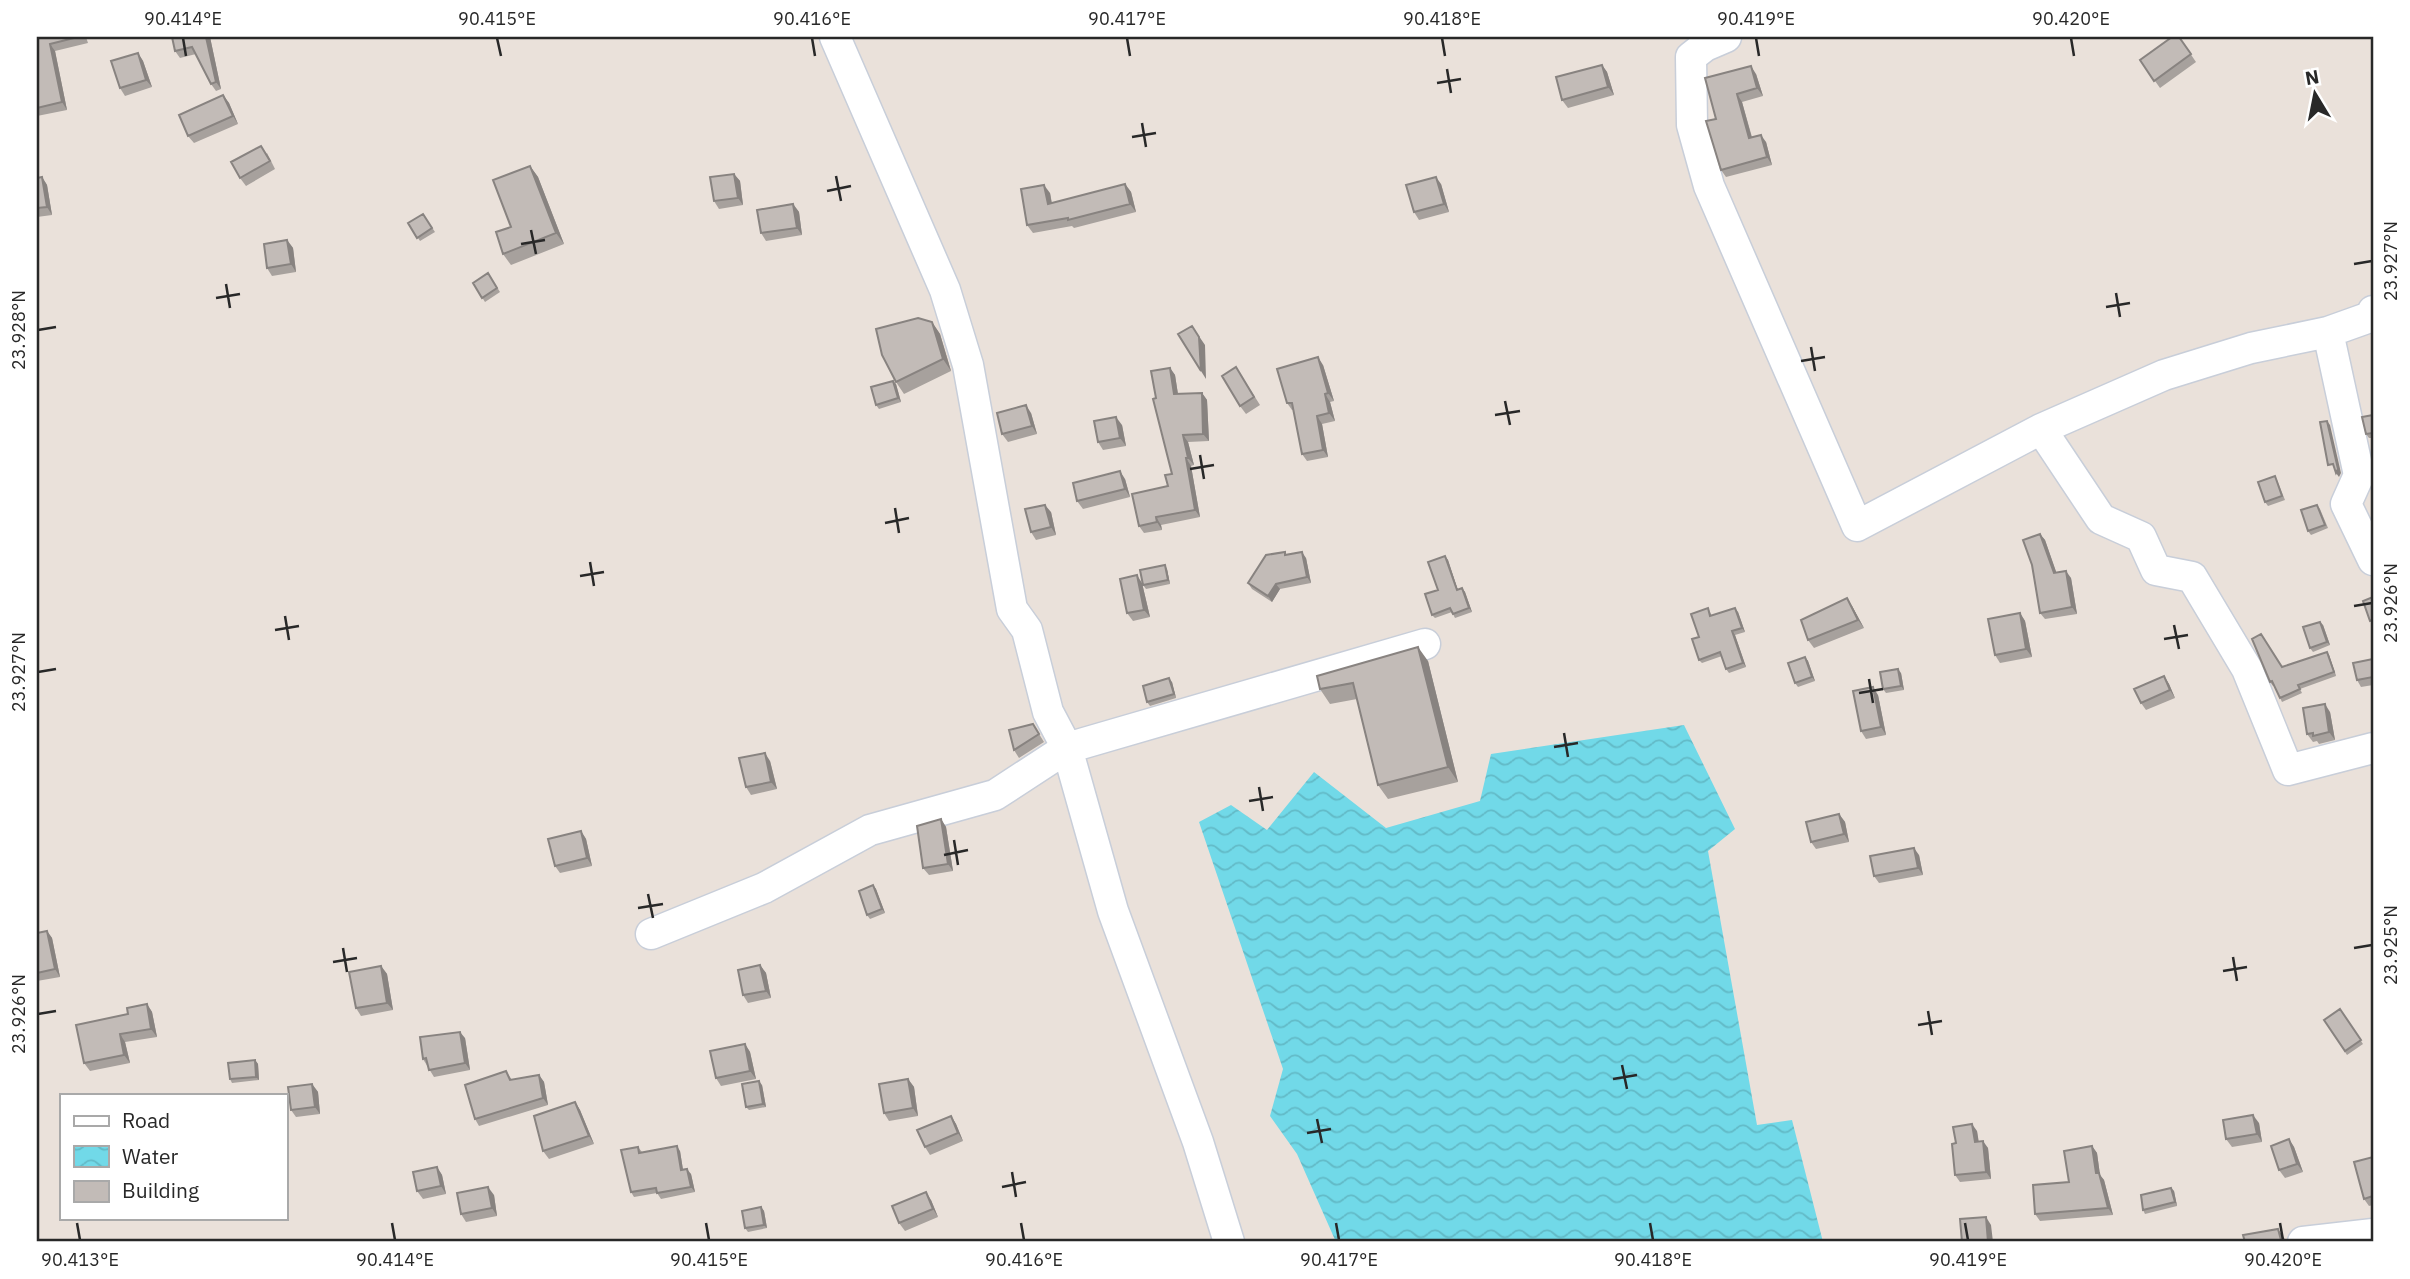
<svg xmlns="http://www.w3.org/2000/svg" width="2410" height="1279" font-family="'IBM Plex Sans',sans-serif">
  <defs>
    <pattern id="water-waves" width="16" height="10" patternUnits="userSpaceOnUse" patternTransform="scale(1.75)"><rect width="16" height="10" fill="#71d9e8"/><path d="M0 5q4-4 8 0t8 0" fill="none" stroke="#62bac7"/></pattern>
  </defs>
  <rect width="100%" height="100%" fill="#eae1da"/>
  <path fill="url(#water-waves)" d="M1684 725 1735 829 1708 851 1757 1125 1792 1120 1823 1242H1336L1297 1154 1270 1116 1283 1069 1199 822 1231 805 1267 830 1314 772 1386 828 1480 801 1491 754Z"/>
  <g fill="none" stroke-linecap="round" stroke-linejoin="round">
    <g stroke="#c8ced9" stroke-width="33">
      <path id="minor" d="M1726 37 1705 46 1691 57 1692 125 1709 186 1857 526 2041 429 2164 375 2251 348 2328 332 2370 317 2373 311
        M2328 332 2359 475 2346 504 2373 560
        M2041 429 2101 519 2141 537 2156 570 2192 577 2247 669 2288 770 2373 748
        M651 934 764 888 870 830 995 795 1067 748 1048 712 1027 630 1012 609 968 365 945 290 835 37
        M1229 1242 1198 1142 1113 911 1067 748 1425 644
        M2303 1242 2373 1234"/>
    </g>
    <use href="#minor" stroke="#fff" stroke-width="30"/>
  </g>
  <path fill="#a7a19d" d="M37 37H86L88 43 55 51 67 110 37 116Z
    M210 37 221 89 216 91 211 84 196 54 180 58 175 51Z
    M2179 37 2196 62 2160 88 2140 60Z
    M138 53 143 61 152 87 125 96 120 88Z
    M1602 65 1607 72 1614 95 1568 108 1562 100Z
    M1756 74 1763 96 1742 102 1752 137 1766 142 1772 165 1726 177 1721 170 1716 119 1705 78Z
    M223 95 229 103 238 124 194 143 188 136Z
    M267 153 275 169 246 186 240 178Z
    M530 166 538 177 564 244 511 265 503 254Z
    M734 174 740 181 743 205 719 209 714 201Z
    M42 177 47 185 52 215 37 217V178Z
    M1125 184 1131 192 1136 212 1074 228 1072 226 1033 233 1027 225 1050 193 1052 203Z
    M1441 184 1449 212 1419 220 1414 212Z
    M793 204 799 212 802 235 766 241 761 233Z
    M423 214 435 232 420 241 408 223Z
    M287 240 293 248 296 272 272 276 267 268Z
    M488 273 500 292 485 302 473 283Z
    M932 322 940 334 951 371 904 394 896 382Z
    M1323 365 1334 401 1330 402 1335 421 1322 424 1328 457 1307 461 1302 454 1294 410H1292L1287 403Z
    M1236 367 1260 405 1246 414 1240 406Z
    M1170 368 1175 375 1178 394 1202 393 1207 400 1209 441 1188 442 1194 465 1191 466 1200 517 1161 525 1162 530 1144 533 1139 526 1168 486 1172 474 1156 398Z
    M893 381 896 384 901 402 879 409 876 405Z
    M1031 413 1037 434 1008 442 1002 434Z
    M2373 415V438H2369L2366 434Z
    M1122 425 1126 446 1103 450 1098 442Z
    M1125 479 1130 497 1083 509 1077 501Z
    M2277 480 2285 500 2268 506 2265 502Z
    M2317 505 2320 509 2328 528 2311 535 2308 531Z
    M1051 512 1056 535 1036 540 1031 532Z
    M2040 534 2045 540 2056 572 2071 578 2077 614 2045 619 2040 613Z
    M1285 552 1287 555 1306 558 1311 583 1280 589 1272 602 1252 589 1248 583Z
    M1445 556 1448 560 1458 590 1462 588 1465 592 1472 612 1455 618 1452 612 1435 618 1432 615Z
    M1167 569 1170 584 1146 589 1143 585Z
    M1142 583 1150 617 1133 621 1127 613Z
    M1852 606 1864 628 1814 648 1808 640Z
    M1708 608 1712 616 1738 612 1745 632 1735 635 1746 667 1729 673 1726 669 1722 656 1702 663 1699 660V637Z
    M2020 613 2025 621 2032 657 2000 663 1995 655Z
    M2320 622 2323 625 2330 645 2313 652 2310 648Z
    M2327 652 2329 655 2336 676 2300 689 2302 693 2282 702 2274 685 2273 686 2270 682 2282 667Z
    M1805 657 1808 661 1815 681 1798 687 1795 683Z
    M2373 659V685L2361 687 2357 680Z
    M1428 661 1458 782 1388 799 1378 785 1357 699 1330 704 1320 689Z
    M1901 673 1904 690 1886 693 1883 689Z
    M2164 676 2169 684 2175 698 2146 710 2141 703Z
    M1172 682 1176 698 1150 706 1147 702Z
    M1878 695 1886 735 1866 739 1861 731Z
    M2330 712 2335 740 2319 744 2317 741 2313 742 2307 734Z
    M1033 724 1044 742 1019 758 1014 750Z
    M770 761 777 789 751 795 746 787Z
    M1839 814 1845 822 1849 842 1816 849 1811 842Z
    M941 819 946 827 953 871 929 875 923 868Z
    M581 831 586 839 592 866 560 873 555 866Z
    M1919 855 1923 875 1879 883 1874 876Z
    M873 885 876 889 885 913 870 919 867 915Z
    M47 931 52 938 60 977 37 981V933Z
    M760 965 766 973 771 998 748 1003 743 995Z
    M381 966 387 974 393 1010 361 1016 356 1008Z
    M147 1004 152 1012 157 1037 125 1042 130 1063 90 1071 84 1063 128 1014Z
    M2340 1009 2363 1044 2347 1055 2324 1020Z
    M465 1038 470 1070 434 1077 423 1059Z
    M745 1044 750 1052 756 1079 721 1086 716 1078Z
    M255 1060 258 1064 259 1080 232 1083 230 1079Z
    M506 1071 512 1080 539 1075 544 1082 548 1105 479 1126 475 1119Z
    M908 1079 914 1087 918 1116 889 1121 884 1113Z
    M312 1084 318 1092 320 1114 296 1117 291 1110Z
    M762 1085 766 1107 749 1110 746 1107Z
    M575 1102 580 1110 594 1144 549 1159 543 1151Z
    M951 1116 956 1124 963 1141 930 1155 925 1147Z
    M2259 1123 2262 1142 2232 1147 2226 1139Z
    M1977 1131 1978 1141 1988 1148 1991 1179 1960 1182 1955 1175 1956 1143Z
    M2289 1139 2294 1147 2303 1172 2285 1178 2279 1170Z
    M2092 1146 2097 1153 2100 1175 2104 1180 2113 1215 2040 1221 2035 1214 2069 1182Z
    M638 1147 642 1152 680 1151 683 1170 691 1174 695 1192 661 1199 657 1193 634 1197 631 1192Z
    M2373 1157V1205L2369 1206 2364 1199Z
    M437 1167 442 1175 446 1194 423 1199 417 1191Z
    M2171 1188 2174 1191 2177 1206 2145 1214 2143 1210Z
    M494 1195 497 1216 466 1222 461 1214Z
    M931 1200 938 1217 905 1231 899 1223Z
    M761 1207 764 1211 767 1228 748 1232 745 1228Z"/>
  <path fill="#888380" d="M206 37H210L221 89 216 82Z
    M50 44 55 51 67 110 62 102Z
    M138 53 143 61 152 87 146 80Z
    M1602 65 1607 72 1614 95 1608 87Z
    M1751 66 1756 74 1763 96 1757 88Z
    M1737 94 1742 102 1754 146 1749 138Z
    M223 95 229 103 238 124 233 116Z
    M1761 135 1766 142 1772 165 1767 157Z
    M530 166 538 177 564 244 556 233Z
    M734 174 740 181 743 205 738 198Z
    M42 177 47 185 52 215 47 207Z
    M1436 177 1441 184 1449 212 1444 204Z
    M1125 184 1131 192 1136 212 1130 204Z
    M1044 185 1050 193 1053 212 1048 204Z
    M793 204 799 212 802 235 797 228Z
    M287 240 293 248 296 272 291 264Z
    M932 322 940 334 951 371 943 359Z
    M1192 326 1205 345 1206 379 1201 371Z
    M1318 357 1323 365 1334 401 1328 393Z
    M1170 368 1175 375 1179 401 1174 394Z
    M893 381 896 384 901 402 898 398Z
    M1202 393 1207 400 1209 441 1203 434Z
    M1325 394 1330 402 1335 421 1329 413Z
    M1026 405 1031 413 1037 434 1032 426Z
    M1317 416 1322 424 1328 457 1323 450Z
    M1116 417 1122 425 1126 446 1120 438Z
    M2327 421 2330 425 2341 473 2339 477 2336 473Z
    M1183 435 1188 442 1194 465 1188 458Z
    M1186 458 1191 466 1200 517 1195 510Z
    M1120 471 1125 479 1130 497 1125 489Z
    M1045 505 1051 512 1056 535 1051 527Z
    M1156 517 1161 525 1162 530 1157 522Z
    M2040 534 2045 540 2059 580 2054 573Z
    M1302 552 1306 558 1311 583 1307 577Z
    M1445 556 1448 560 1459 594 1457 590Z
    M1165 565 1167 569 1170 584 1168 580Z
    M2066 571 2071 578 2077 614 2072 607Z
    M1137 575 1142 583 1150 617 1144 610Z
    M1276 584 1280 589 1272 602 1268 596Z
    M1462 588 1465 592 1472 612 1469 608Z
    M1847 598 1852 606 1864 628 1858 620Z
    M1735 608 1738 612 1745 632 1742 628Z
    M2020 613 2025 621 2032 657 2026 649Z
    M2320 622 2323 625 2330 645 2327 642Z
    M1732 631 1735 635 1746 667 1743 663Z
    M1418 647 1428 661 1458 782 1448 767Z
    M2327 652 2329 655 2336 676 2334 672Z
    M1805 657 1808 661 1815 681 1812 677Z
    M1898 669 1901 673 1904 690 1901 686Z
    M2164 676 2169 684 2175 698 2170 690Z
    M1169 678 1172 682 1176 698 1174 694Z
    M1873 687 1878 695 1886 735 1881 727Z
    M2325 704 2330 712 2335 740 2329 732Z
    M765 753 770 761 777 789 771 782Z
    M1839 814 1845 822 1849 842 1844 834Z
    M941 819 946 827 953 871 948 864Z
    M581 831 586 839 592 866 587 858Z
    M1914 848 1919 855 1923 875 1918 868Z
    M873 885 876 889 885 913 882 909Z
    M47 931 52 938 60 977 55 969Z
    M760 965 766 973 771 998 766 991Z
    M381 966 387 974 393 1010 387 1003Z
    M147 1004 152 1012 157 1037 151 1029Z
    M460 1032 465 1038 470 1070 465 1063Z
    M120 1034 125 1042 130 1063 124 1055Z
    M745 1044 750 1052 756 1079 750 1071Z
    M255 1060 258 1064 259 1080 256 1077Z
    M539 1075 544 1082 548 1105 543 1098Z
    M908 1079 914 1087 918 1116 913 1108Z
    M759 1081 762 1085 766 1107 763 1104Z
    M312 1084 318 1092 320 1114 315 1107Z
    M575 1102 580 1110 594 1144 589 1136Z
    M2253 1115 2259 1123 2262 1142 2257 1134Z
    M951 1116 956 1124 963 1141 958 1133Z
    M1972 1124 1977 1131 1980 1149 1975 1142Z
    M2289 1139 2294 1147 2303 1172 2297 1164Z
    M1983 1141 1988 1148 1991 1179 1986 1172Z
    M677 1146 680 1151 684 1176 681 1170Z
    M2092 1146 2097 1153 2100 1175 2104 1180 2113 1215 2108 1208 2096 1173Z
    M437 1167 442 1175 446 1194 441 1186Z
    M687 1169 691 1174 695 1192 691 1187Z
    M488 1187 494 1195 497 1216 492 1208Z
    M2171 1188 2174 1191 2177 1206 2175 1202Z
    M926 1192 931 1200 938 1217 933 1209Z
    M761 1207 764 1211 767 1228 764 1225Z
    M1986 1217 1991 1225 1993 1242H1988Z
    M2278 1229 2286 1241V1242H2282L2281 1240Z"/>
  <path fill="#c2bbb7" stroke="#888380" stroke-width="2" d="M37 37H78L50 44 62 102 37 108Z
    M172 37H206L216 82 211 84 192 47 175 51Z
    M2172 37H2179L2191 54 2154 81 2140 60Z
    M138 53 146 80 120 88 111 61Z
    M1602 65 1608 87 1562 100 1556 77Z
    M1751 66 1757 88 1737 94 1749 138 1761 135 1767 157 1721 170 1706 121 1716 119 1705 78Z
    M223 95 233 116 188 136 179 115Z
    M261 146 270 161 240 178 231 162Z
    M530 166 556 233 503 254 496 232 511 227 493 180Z
    M734 174 738 198 714 201 710 177Z
    M42 177 47 207 37 208V178Z
    M1436 177 1444 204 1414 212 1406 185Z
    M1125 184 1130 204 1068 220V218L1027 225 1021 189 1044 185 1048 204Z
    M793 204 797 228 761 233 757 210Z
    M423 214 432 228 417 238 408 223Z
    M287 240 291 264 267 268 264 244Z
    M488 273 497 288 482 298 473 283Z
    M918 318 932 322 943 359 896 382 882 355 876 329Z
    M1192 326 1199 337 1201 371 1178 334Z
    M1318 357 1328 393 1325 394 1329 413 1317 416 1323 450 1302 454 1292 403H1287L1277 369Z
    M1236 367 1254 397 1240 406 1222 376Z
    M1170 368 1174 394 1202 393 1203 434 1183 435 1188 458H1186L1195 510 1156 517 1157 522 1139 526 1132 494 1168 486 1165 475 1172 474 1153 399 1156 398 1151 371Z
    M893 381 898 398 876 405 871 387Z
    M1026 405 1032 426 1002 434 997 413Z
    M2373 415V433L2366 434 2362 417Z
    M1116 417 1120 438 1098 442 1094 421Z
    M2327 421 2338 469 2336 473 2333 464 2328 465 2320 422Z
    M1120 471 1125 489 1077 501 1073 483Z
    M2275 476 2282 496 2265 502 2258 482Z
    M1045 505 1051 527 1031 532 1025 509Z
    M2317 505 2325 525 2308 531 2301 510Z
    M2040 534 2054 573 2066 571 2072 607 2040 613 2032 565 2023 540Z
    M1285 552V555L1302 552 1307 577 1276 584 1268 596 1248 583 1266 555Z
    M1445 556 1457 590 1462 588 1469 608 1453 614 1450 608 1432 615 1425 594 1438 590 1428 562Z
    M1165 565 1168 580 1143 585 1140 570Z
    M1137 575 1144 610 1127 613 1120 579Z
    M2373 597V620L2370 621 2363 601Z
    M1847 598 1858 620 1808 640 1801 620Z
    M1708 608 1710 616 1735 608 1742 628 1732 631 1743 663 1726 669 1720 652 1699 660 1692 639 1699 637 1691 614Z
    M2020 613 2026 649 1995 655 1988 619Z
    M2320 622 2327 642 2310 648 2303 627Z
    M2261 634 2282 667 2327 652 2334 672 2298 685 2300 689 2280 698 2272 681 2270 682 2252 639Z
    M1418 647 1448 767 1378 785 1353 683 1320 689 1317 676Z
    M1805 657 1812 677 1795 683 1788 663Z
    M2373 659V677L2357 680 2353 663Z
    M1898 669 1901 686 1883 689 1880 672Z
    M2164 676 2170 690 2141 703 2134 689Z
    M1169 678 1174 694 1147 702 1143 686Z
    M1873 687 1881 727 1861 731 1853 691Z
    M2325 704 2329 732 2313 736V733L2307 734 2303 708Z
    M1033 724 1039 734 1014 750 1009 730Z
    M765 753 771 782 746 787 739 758Z
    M1839 814 1844 834 1811 842 1806 822Z
    M941 819 948 864 923 868 917 826Z
    M581 831 587 858 555 866 548 839Z
    M1914 848 1918 868 1874 876 1870 856Z
    M873 885 882 909 867 915 859 891Z
    M47 931 55 969 37 973V933Z
    M760 965 766 991 743 995 738 970Z
    M381 966 387 1003 356 1008 349 972Z
    M147 1004 151 1029 120 1034 124 1055 84 1063 76 1025 128 1014 127 1008Z
    M2340 1009 2361 1040 2345 1051 2324 1020Z
    M460 1032 465 1063 429 1070 426 1058 423 1059 420 1037Z
    M745 1044 750 1071 716 1078 710 1051Z
    M255 1060 256 1077 230 1079 228 1063Z
    M506 1071 510 1080 539 1075 543 1098 475 1119 465 1085Z
    M908 1079 913 1108 884 1113 879 1084Z
    M759 1081 763 1104 746 1107 742 1084Z
    M312 1084 315 1107 291 1110 288 1087Z
    M575 1102 589 1136 543 1151 534 1116Z
    M2253 1115 2257 1134 2226 1139 2223 1120Z
    M951 1116 958 1133 925 1147 917 1130Z
    M1972 1124 1975 1142 1983 1141 1986 1172 1955 1175 1952 1144 1956 1143 1953 1127Z
    M2289 1139 2297 1164 2279 1170 2271 1146Z
    M677 1146 681 1170 687 1169 691 1187 657 1193 656 1188 631 1192 621 1150 638 1147 639 1153Z
    M2092 1146 2096 1173H2099L2108 1208 2035 1214 2033 1185 2069 1182 2064 1151Z
    M2373 1157V1196L2364 1199 2354 1162Z
    M437 1167 441 1186 417 1191 413 1172Z
    M488 1187 492 1208 461 1214 457 1193Z
    M2171 1188 2175 1202 2143 1210 2141 1195Z
    M926 1192 933 1209 899 1223 892 1206Z
    M761 1207 764 1225 745 1228 742 1211Z
    M1986 1217 1988 1242H1962L1960 1219Z
    M2278 1229 2281 1240 2283 1242H2245L2243 1235Z"/>
  <path fill="none" stroke="#282828" stroke-width="2.5" d="M183 38 186 56M497 38 501 56M812 38 815 56M1127 38 1130 56M1442 38 1445 56M1756 38 1759 56M2071 38 2074 56M1447 69 1451 93M1437 83 1461 79M1142 123 1146 147M1132 137 1156 133M836 176 841 201M827 191 851 186M531 230 536 254M521 244 545 240M2354 264 2372 261M226 284 230 308M2116 293 2120 317M216 298 240 294M2106 307 2130 303M38 330 56 327M1811 347 1815 371M1801 361 1825 357M1505 401 1510 425M1495 415 1520 411M1200 455 1204 479M1190 469 1214 465M895 508 899 533M885 523 909 518M590 562 594 586M580 576 604 572M2354 606 2372 603M285 616 289 640M2174 625 2179 649M275 630 299 626M2164 639 2188 635M38 672 56 669M1869 679 1873 703M1859 693 1883 689M1564 733 1568 757M1554 747 1578 743M1259 787 1263 811M1249 801 1273 797M954 840 958 865M944 855 968 850M648 894 653 918M638 908 663 904M343 948 347 972M2354 948 2372 945M2233 957 2237 981M333 962 357 958M2223 971 2247 967M1928 1011 1932 1035M38 1014 56 1011M1918 1025 1942 1021M1622 1065 1627 1089M1613 1079 1637 1075M1317 1119 1322 1143M1307 1133 1331 1129M1012 1172 1016 1197M1002 1187 1026 1182M77 1223 80 1240M392 1223 395 1240M706 1223 709 1240M1021 1223 1024 1240M1336 1223 1339 1240M1650 1223 1653 1240M1965 1223 1968 1240M2280 1223 2283 1240"/>
  <rect width="2410" height="1279" fill="none" stroke="#ffffff" stroke-width="77"/>
  <rect x="60" y="1094" width="228" height="126" fill="#ffffff" stroke="#a9a9a9" stroke-width="2"/>
  <rect x="74" y="1116" width="35" height="10" fill="#ffffff" stroke="#a9a9a9" stroke-width="2"/>
  <text x="122" y="1128" font-size="21" fill="#282828">Road</text>
  <rect x="74" y="1146" width="35" height="21" fill="url(#water-waves)" stroke="#a9a9a9" stroke-width="2"/>
  <text x="122" y="1164" font-size="21" fill="#282828">Water</text>
  <rect x="74" y="1181" width="35" height="21" fill="#c2bbb7" stroke="#a9a9a9" stroke-width="2"/>
  <text x="122" y="1198" font-size="21" fill="#282828">Building</text>
  <g transform="translate(2315 94) rotate(350)" stroke="#ffffff" stroke-width="5" paint-order="stroke">
  <path d="M0-5L12 26L0 18L-12 26Z" fill="#282828"/>
  <text y="-10" font-size="19" font-weight="bold" text-anchor="middle" fill="#282828">N</text>
  </g>
  <rect x="38" y="38" width="2334" height="1202" fill="none" stroke="#282828" stroke-width="2.5"/>
  <g font-size="18" text-anchor="middle" fill="#282828">
    <text x="183" y="25">90.414°E</text>
    <text x="497" y="25">90.415°E</text>
    <text x="812" y="25">90.416°E</text>
    <text x="1127" y="25">90.417°E</text>
    <text x="1442" y="25">90.418°E</text>
    <text x="1756" y="25">90.419°E</text>
    <text x="2071" y="25">90.420°E</text>
    <text transform="translate(2391 261) rotate(-90)" y="6">23.927°N</text>
    <text transform="translate(19 330) rotate(-90)" y="6">23.928°N</text>
    <text transform="translate(2391 603) rotate(-90)" y="6">23.926°N</text>
    <text transform="translate(19 672) rotate(-90)" y="6">23.927°N</text>
    <text transform="translate(2391 945) rotate(-90)" y="6">23.925°N</text>
    <text transform="translate(19 1014) rotate(-90)" y="6">23.926°N</text>
    <text x="80" y="1266">90.413°E</text>
    <text x="395" y="1266">90.414°E</text>
    <text x="709" y="1266">90.415°E</text>
    <text x="1024" y="1266">90.416°E</text>
    <text x="1339" y="1266">90.417°E</text>
    <text x="1653" y="1266">90.418°E</text>
    <text x="1968" y="1266">90.419°E</text>
    <text x="2283" y="1266">90.420°E</text>
  </g>
</svg>
